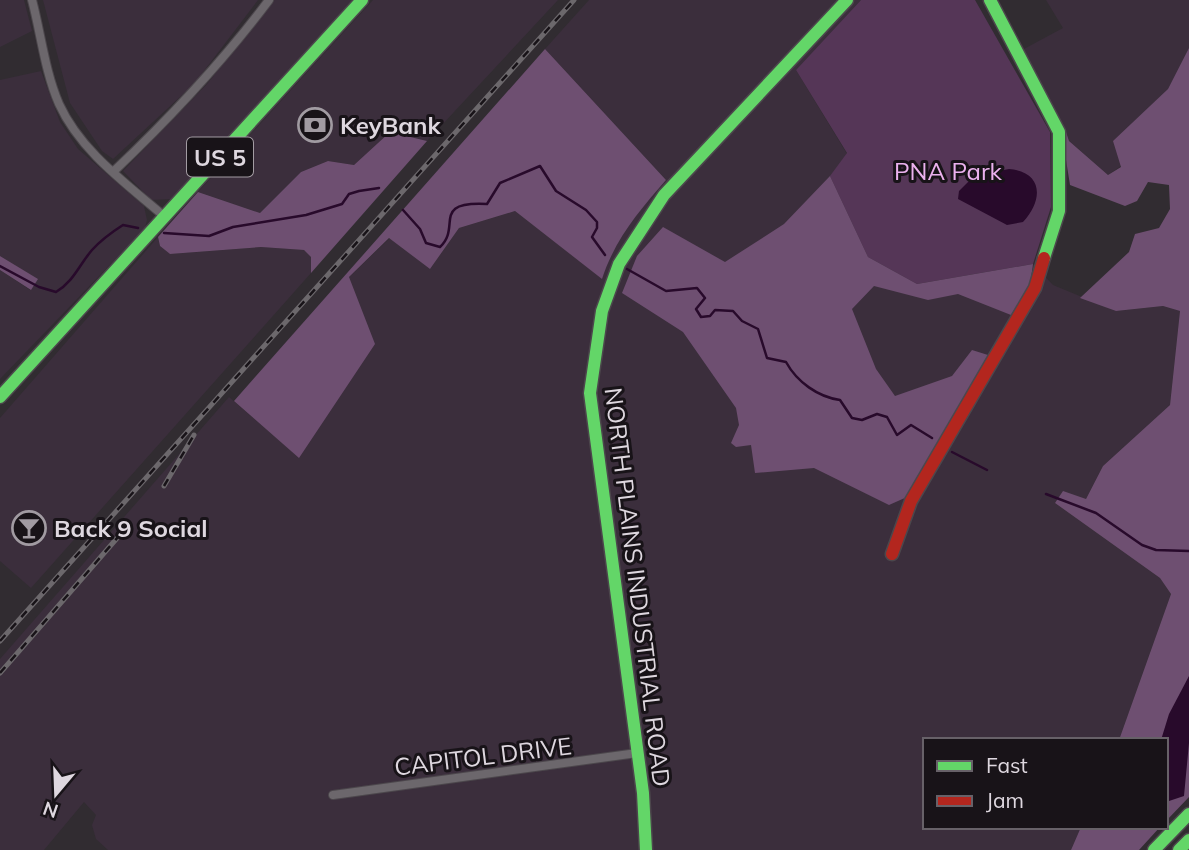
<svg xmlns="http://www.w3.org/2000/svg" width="1189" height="850" font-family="Mulish,sans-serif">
  <rect width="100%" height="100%" fill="#312c31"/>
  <path fill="#3b2e3c" d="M0 0H24L32 31 0 47Z
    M43 0H258L194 84 113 159 102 151 70 103Z
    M273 0H352L171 199 151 200 123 171 207 84Z
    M373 0H558L427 141 390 132 354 165 328 161 301 172 260 213 198 192Z
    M589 0H861L796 70 847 154 917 284 1033 264 1053 285 1116 311 1163 306 1180 311 1170 405 1103 466 1086 499 1055 503 1160 578 1171 594 1119 740H925V827H1081L1071 850H108L96 839 92 825 96 815 84 802 44 850H0V659L229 397 299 457 349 277 390 238 430 269 459 228 515 211 602 278 610 253 632 219 666 180 545 49Z
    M1046 0H1189V48L1179 70 1168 89 1144 114 1121 166 1108 175 1069 141H1063L1022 50 1063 28Z
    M41 71 60 122 78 149 144 206 147 220 145 228 130 244 0 379V270L30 290 37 279 0 256V80Z
    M158 237 160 246 170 254 261 247 304 250 311 257V273L31 588 0 561V418Z"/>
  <path fill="#553657" d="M861 0H975L1050 132 1051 207 1033 264 917 284 868 257 830 176 847 153 796 70Z"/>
  <path fill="#6e4f71" d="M1189 48V797L1166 821V740H1119L1171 594 1160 578 1055 503 1063 491 1086 499 1103 466 1170 405 1180 311 1163 306 1116 311 1080 298 1129 252 1135 234 1159 228 1170 209 1169 185 1148 182 1137 201 1125 206 1070 185 1063 141 1066 132 1069 141 1108 175 1121 167 1113 141 1168 89Z
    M545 49 666 180C639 211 615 239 602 279L515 211 459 228 430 269 389 238 349 277 375 344 299 458 234 401Z
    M390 132 427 141 311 273V257L304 250 261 247 170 254 160 246 158 237 198 192 260 213 301 172 328 161 354 165Z
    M830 176 868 257 917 284 1033 264 1030 285 1011 315 958 294 928 300 874 286 852 309 876 369 895 396 952 376 972 350 988 355 907 497 889 505 814 468 755 473 751 445 736 447 731 443 739 425 736 408 683 332 622 293 637 256 663 227 725 262 784 224Z
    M0 256 38 279 31 290 0 270Z
    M1081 827H1160L1139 850H1071Z"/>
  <path fill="#280a2b" d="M1009 169C1044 172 1043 201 1023 222L1007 225 958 199 959 191 969 181 988 173Z
    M1189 676V743L1184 796 1166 802V740H1161L1169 714Z"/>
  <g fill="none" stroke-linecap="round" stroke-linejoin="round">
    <path stroke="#280a2b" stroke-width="2.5" d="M403 210 420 229 426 243 440 247C462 227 430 201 487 204L500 183 540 166 556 191 586 210 597 222V228L592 237 605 255
      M164 233 209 236 233 227 306 215 342 204 349 194 359 191 379 188
      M0 266 39 287 56 292C74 281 79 265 92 250 101 240 112 232 123 225L138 228
      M627 269 666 291 697 288 705 298 696 309 701 317 710 316 715 310 733 311 742 321 758 329 767 358 786 362C797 382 818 397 840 400L852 418 862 420 877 414 887 417 897 435 911 425 932 438
      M952 452 987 470
      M1046 494 1096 513 1142 545 1156 550 1189 551"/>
    <g stroke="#4c474c" stroke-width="10">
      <path id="street" d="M32 0C41 34 45 72 59 104 81 152 127 184 165 217
        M113 172C171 117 221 64 269 0
        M333 795 637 753"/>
    </g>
    <g stroke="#4c474c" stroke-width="15">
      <path id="fast" d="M990 0 1059 132V211L1044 258
        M0 397 362 0
        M646 850 643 793 590 393 602 311 619 264 664 195 847 0
        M1154 850 1189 814
        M1179 850 1189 840"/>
    </g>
    <g stroke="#4c474c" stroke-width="15">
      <path id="jam" d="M892 554 911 501 1035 288 1044 258"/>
    </g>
    <use href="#street" stroke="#6c676c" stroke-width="8"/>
    <use href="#fast" stroke="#63d668" stroke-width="12"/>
    <use href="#jam" stroke="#b3261e" stroke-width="12"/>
    <g stroke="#6c686c" stroke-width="5">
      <path id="rail" d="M164 486 194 435
        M0 641 574 0
        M0 673 118 537"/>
    </g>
    <use href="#rail" stroke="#181318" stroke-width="2.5" stroke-dasharray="8" stroke-linecap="butt"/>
  </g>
  <defs>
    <g id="bank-ring" transform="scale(1.75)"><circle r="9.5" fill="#181318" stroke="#a19ba2" stroke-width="1.5"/><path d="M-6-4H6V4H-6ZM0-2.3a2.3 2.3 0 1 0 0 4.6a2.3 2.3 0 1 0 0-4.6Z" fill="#a19ba2"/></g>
    <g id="bar-ring" transform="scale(1.75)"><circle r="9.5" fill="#181318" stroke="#a19ba2" stroke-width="1.5"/><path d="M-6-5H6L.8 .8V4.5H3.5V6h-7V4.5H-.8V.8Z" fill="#a19ba2"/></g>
  </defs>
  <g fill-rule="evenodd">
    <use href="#bank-ring" x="315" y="125"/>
    <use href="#bar-ring" x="29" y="528"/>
  </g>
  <g text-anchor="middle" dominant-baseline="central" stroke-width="6" stroke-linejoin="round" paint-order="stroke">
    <rect fill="#181318" stroke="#a39ca3" stroke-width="2" x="187" y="137.5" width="66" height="39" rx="5"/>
    <g font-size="23" font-weight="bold" fill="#ded7df">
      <text x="220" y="157">US 5</text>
    </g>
    <g font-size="24" font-weight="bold" fill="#ded7df" stroke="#181318" text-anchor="start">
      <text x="340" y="125">KeyBank</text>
      <text x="54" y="528">Back 9 Social</text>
    </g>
    <g font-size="24" fill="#ebb1ee" stroke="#181318">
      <text x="948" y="171">PNA Park</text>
    </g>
    <g font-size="24" fill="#ded7df" stroke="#181318">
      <text transform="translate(638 587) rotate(83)">NORTH PLAINS INDUSTRIAL ROAD</text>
      <text transform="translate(483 756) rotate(-7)">CAPITOL DRIVE</text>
    </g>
  </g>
  <rect x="923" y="738" width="245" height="91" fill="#181318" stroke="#676168" stroke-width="2"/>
  <rect x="937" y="761" width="35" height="10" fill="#63d668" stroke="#676168" stroke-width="2"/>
  <text x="986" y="773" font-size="21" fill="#ded7df">Fast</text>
  <rect x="937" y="796" width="35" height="10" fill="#b3261e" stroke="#676168" stroke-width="2"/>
  <text x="986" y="808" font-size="21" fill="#ded7df">Jam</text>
  <g transform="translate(56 794) rotate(199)" stroke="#181318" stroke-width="5" paint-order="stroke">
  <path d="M0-5L12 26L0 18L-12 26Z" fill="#ded7df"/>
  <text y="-10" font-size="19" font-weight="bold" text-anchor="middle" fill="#ded7df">N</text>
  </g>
</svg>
